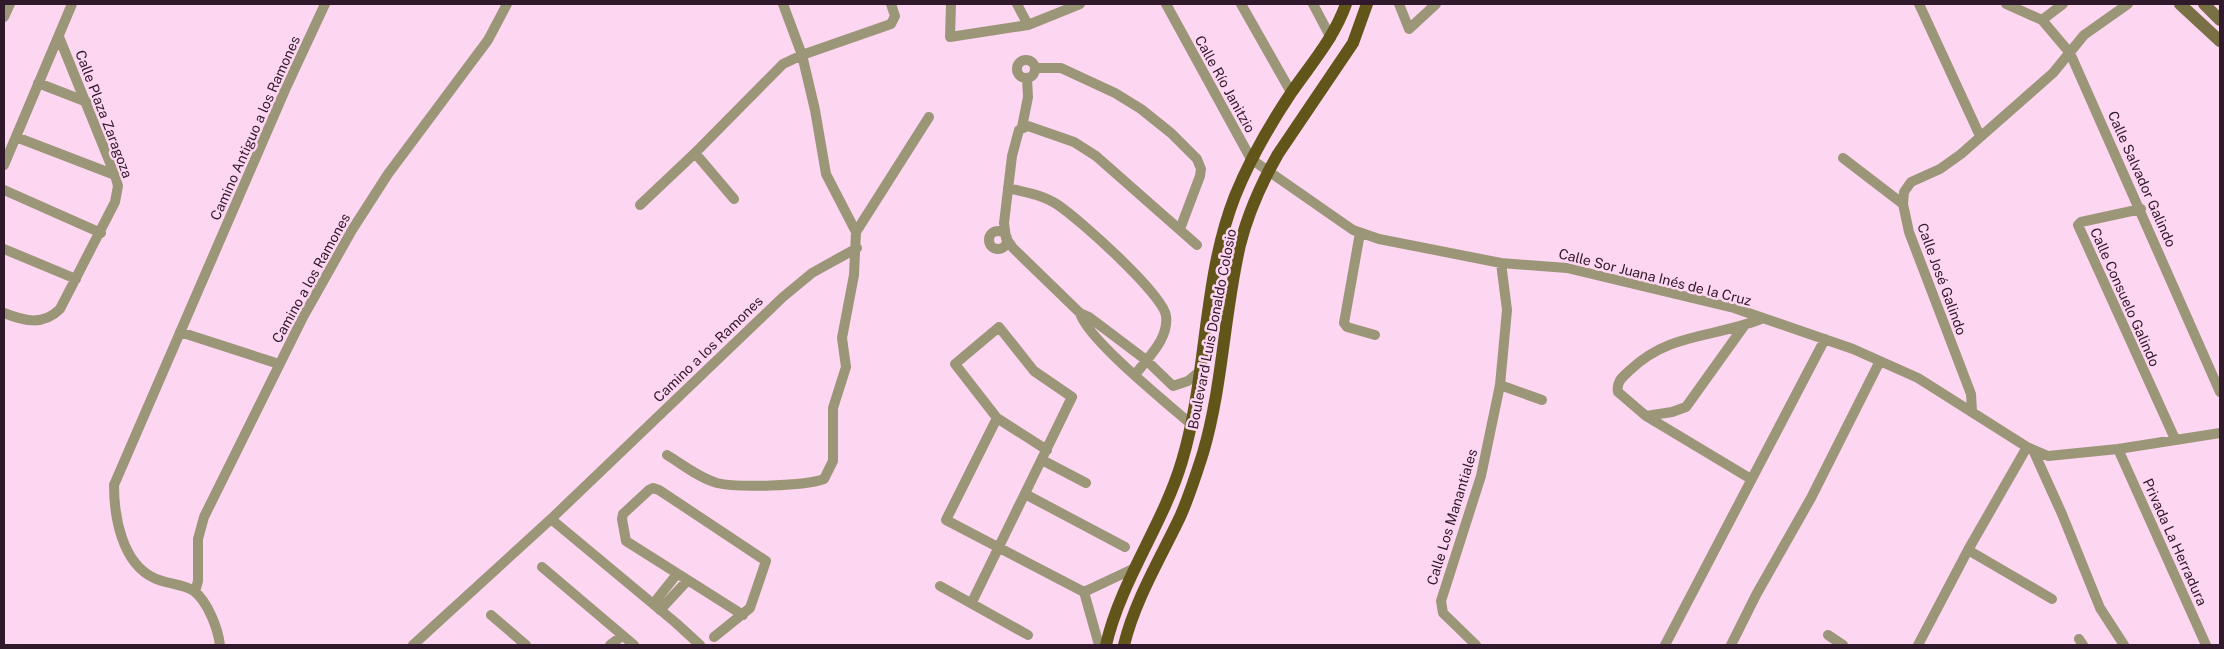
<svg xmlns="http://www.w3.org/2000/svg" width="2224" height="649" font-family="'Public Sans',sans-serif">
  <rect width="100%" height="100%" fill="#fdd6f1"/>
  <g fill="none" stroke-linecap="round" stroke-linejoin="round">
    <path stroke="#9c9679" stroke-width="10" d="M951 4 950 37 1028 25 1080 4
      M1017 4 1028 25
      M1166 4 1251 159 1353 230 1379 239 1501 263 1567 268 1734 308 1853 349 1918 378 2027 447 2048 456 2118 449 2220 433
      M1241 4 1291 92
      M1313 4 1331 38
      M1399 4 1409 29 1436 4
      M1919 4 1980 136
      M2006 4 2042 20 2070 53 2220 392
      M4 17 10 4
      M2042 20 2063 4
      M1017 69a9 9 0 1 1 18 0a9 9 0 1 1-18 0Z
      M1036 68H1061L1115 93 1141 109 1171 133 1197 159 1201 169 1200 176 1180 229
      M38 83 87 102
      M1022 127 1028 97 1027 79
      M16 137 115 175
      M695 153 734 199
      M1843 158 1903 204
      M4 165 72 4
      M1008 188C1025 192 1043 195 1058 205 1079 219 1164 295 1166 316 1169 339 1148 357 1135 375
      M4 190 101 233
      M640 205 695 153 783 64 802 55 891 24 895 16 891 4
      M2141 209 2081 222 2078 225 2175 439
      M989 240a9 9 0 1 1 18 0a9 9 0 1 1-18 0Z
      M856 232 929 117
      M1360 233 1344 323 1347 327 1375 335
      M1197 245 1096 156 1074 142 1028 126 1019 130 1012 156 1004 223 1006 238 1013 248 1080 313 1089 317 1146 360 1173 386 1188 381 1200 371
      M4 249 76 279
      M4 313C24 321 43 326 60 309L115 202 118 186 115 175 59 37
      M1080 313C1087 339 1168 404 1192 425
      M180 332 279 364
      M1500 385 1542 400
      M1972 411 1971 394 1909 232 1903 204 1904 192 1911 182 1940 169 1961 154 2053 73 2084 35 2128 4
      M1646 416 1672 412 1686 407 1744 326
      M997 418 946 520 1084 592 1099 645
      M2118 449 2206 645
      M2033 450 2062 514 2100 608 2124 645
      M667 455C682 464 699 478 717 483 737 488 805 486 824 479L833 461V408L846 367 842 338 854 275 856 232 826 174 815 110 802 55 783 4
      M1042 460 1086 483
      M1751 479 1646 416 1618 392C1616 381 1623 377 1630 370 1670 332 1714 338 1761 319
      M1025 494 1125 547
      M551 519 676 623 700 645
      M1968 550 2052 599
      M542 567 634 645
      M940 586 1028 635
      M195 592 198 581V539L204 517 303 317 352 230 388 174 488 40 507 4
      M1084 592 1135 568
      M972 602 1072 397 1034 371 999 327 955 364 997 418 1047 450
      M653 604 677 574
      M660 610 687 581
      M491 615 526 645
      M1828 635 1843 645
      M714 637 750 608 766 561 659 490 653 488 649 490 623 514 622 519 626 541 743 615
      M2079 639 2083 645
      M220 645C218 629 208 602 194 591 183 584 166 584 154 578 122 563 114 517 114 485L285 90 325 4
      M413 645 551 519 783 297 812 273 857 248
      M610 645 622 636
      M1476 645 1443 613 1441 601 1481 476 1500 385 1507 310 1501 263
      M1665 645 1825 339
      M1731 645 1756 595 1811 498 1880 361
      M1918 645 1968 550 2027 447"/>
    <path stroke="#7a7045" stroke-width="12" d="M2180 4 2220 41
      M2204 4 2220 20"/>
    <path stroke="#61551a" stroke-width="12" d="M1106 645C1121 580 1163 525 1182 461 1208 374 1202 280 1235 196 1250 159 1269 126 1291 93 1311 64 1334 38 1346 4
      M1124 645C1135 600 1160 559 1180 517 1189 497 1196 475 1203 453 1223 385 1224 313 1240 245 1248 213 1262 182 1278 154L1353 43 1367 4"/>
  </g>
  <g text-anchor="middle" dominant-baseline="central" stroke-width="5" stroke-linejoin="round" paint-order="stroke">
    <g font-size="14" fill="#30192a" stroke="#fdd6f1">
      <text transform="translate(1225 84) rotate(61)">Calle Río Janitzio</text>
      <text transform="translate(104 114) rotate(69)">Calle Plaza Zaragoza</text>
      <text transform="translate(255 128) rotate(-66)">Camino Antiguo a los Ramones</text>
      <text transform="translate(2142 179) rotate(66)">Calle Salvador Galindo</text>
      <text transform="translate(1655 277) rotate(14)">Calle Sor Juana Inés de la Cruz</text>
      <text transform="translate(311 278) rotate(-61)">Camino a los Ramones</text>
      <text transform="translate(1942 279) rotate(70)">Calle José Galindo</text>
      <text transform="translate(2125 297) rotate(66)">Calle Consuelo Galindo</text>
      <text transform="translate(1212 329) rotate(-79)">Boulevard Luis Donaldo Colosio</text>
      <text transform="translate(708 349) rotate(-44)">Camino a los Ramones</text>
      <text transform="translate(1452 517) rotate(-73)">Calle Los Manantiales</text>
      <text transform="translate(2175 542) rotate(66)">Privada La Herradura</text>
    </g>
  </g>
  <rect width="2224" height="649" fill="none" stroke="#30192a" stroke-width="10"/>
</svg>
